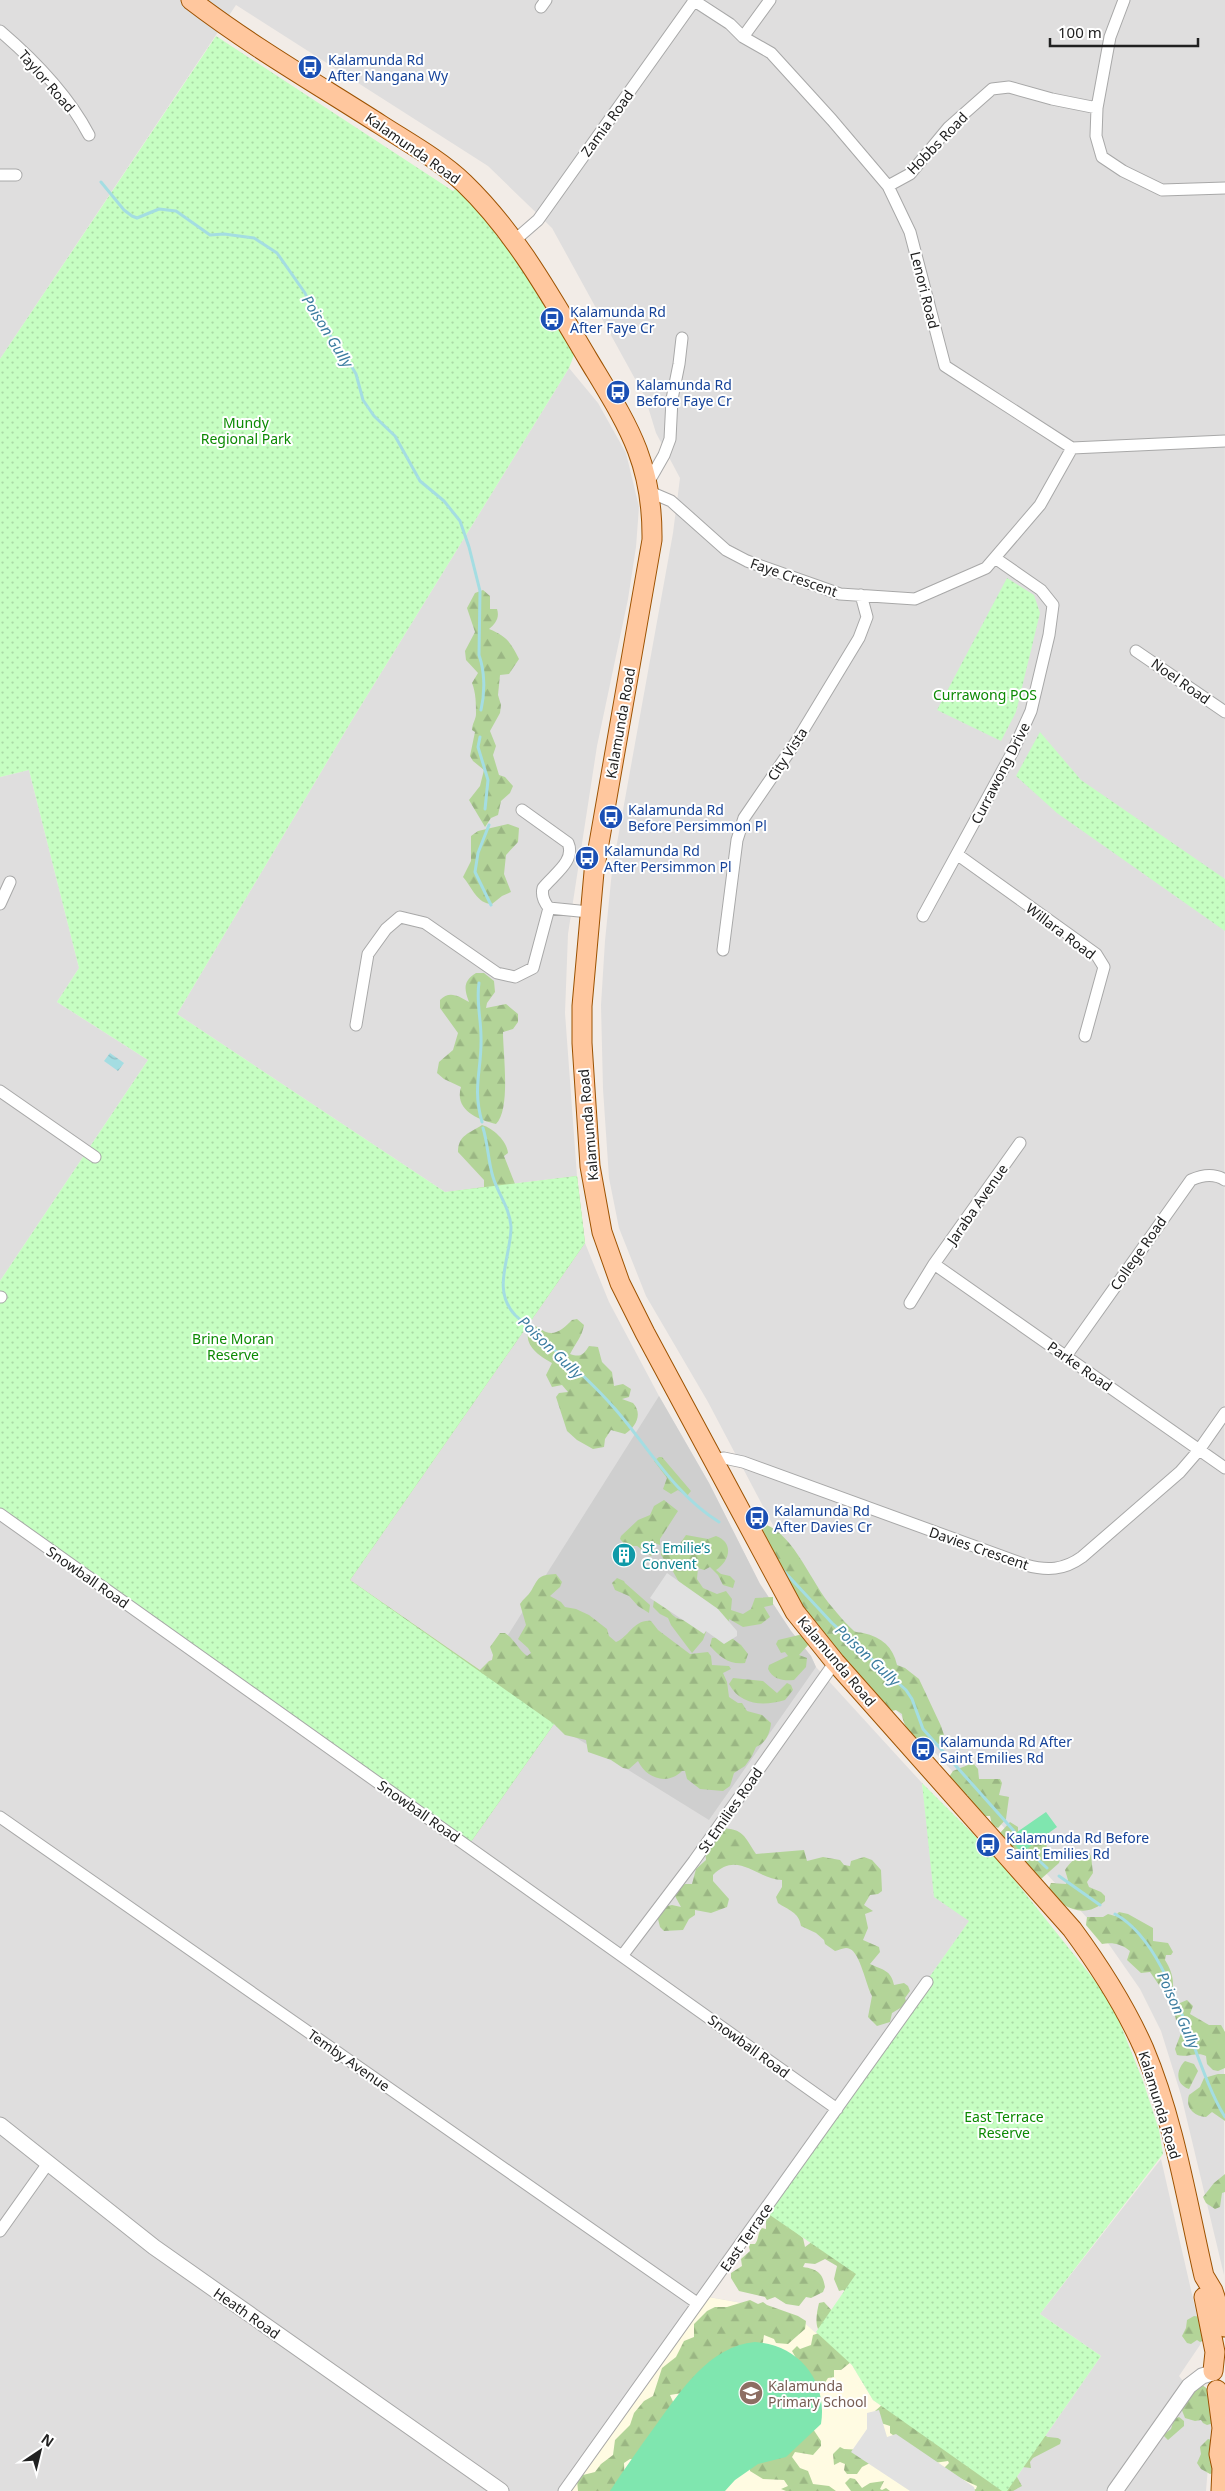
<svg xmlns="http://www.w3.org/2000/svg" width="1225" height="2491" font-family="'Noto Sans',sans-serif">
  <defs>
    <pattern id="forest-firs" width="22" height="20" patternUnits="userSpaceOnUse" patternTransform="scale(1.25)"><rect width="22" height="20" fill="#b3d498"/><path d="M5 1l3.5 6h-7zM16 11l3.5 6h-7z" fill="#9ab683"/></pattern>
    <pattern id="park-dots" width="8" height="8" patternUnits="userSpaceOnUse" patternTransform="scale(1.25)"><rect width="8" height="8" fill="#c6fec2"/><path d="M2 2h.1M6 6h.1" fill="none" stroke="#aad9a6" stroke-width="1.8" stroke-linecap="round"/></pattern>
    <pattern id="water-waves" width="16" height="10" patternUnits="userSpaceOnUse" patternTransform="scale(1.25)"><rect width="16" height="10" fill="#a4dde2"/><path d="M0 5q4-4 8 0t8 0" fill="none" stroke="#8dbdc2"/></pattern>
  </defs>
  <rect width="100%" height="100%" fill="#f2ece7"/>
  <path fill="#dfdede" d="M0 0H1225L1224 2275 1181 2095 1161 2031 1140 1989 1101 1933 883 1696 823 1620 708 1402 646 1296 619 1228 609 1178 603 1089 601 1005 605 941 612 871 673 533 680 478 656 433 645 397 552 228 488 166 236 5 0 359Z
    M569 368 598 403 626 453 639 507 636 547 628 599 597 746 568 934 565 1013 577 1176 445 1192 177 1014 352 720Z
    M29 770 79 968 57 1002 148 1060 0 1281V777Z
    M585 1243 609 1302 659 1396 709 1483 760 1584 791 1631 811 1656 816 1667 922 1783 927 1821 970 1920 704 2296 770 2308 852 2365 873 2400 1002 2491H0V1514L480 1670 350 1580Z
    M1161 2159 1202 2338 1200 2345 1179 2376 1212 2418 1206 2491H1007L1101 2356 1040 2314Z"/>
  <path fill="#fffbe2" d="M703 2296 770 2308 801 2320 852 2365 873 2400 1002 2491H564Z"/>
  <path fill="#cfcfcf" d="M659 1396 709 1483 760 1584 791 1631 811 1656 816 1667 709 1820 554 1724 484 1673Z"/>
  <path fill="url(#forest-firs)" d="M483 590 490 596V609H497C500 618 495 624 489 629 506 636 510 641 519 659L509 674 500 675 498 695 501 705 500 713 490 731 496 746 493 755 499 775 505 777 513 786 510 793 501 801 498 815 491 818 485 827 469 800 480 786 484 770 473 761 470 756 475 732 472 730C472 724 476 719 476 714 476 704 476 693 472 683L478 673 466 660 465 651 475 632 467 608 475 593Z
    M508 824 519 828 518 842 506 855 504 874 511 892 502 896 492 904C477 904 472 887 463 877L471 861V836L478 831Z
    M476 973H484L494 981 495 992 487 1003 486 1008 506 1004 518 1014V1022L513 1029 503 1032C503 1054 511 1109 496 1124 478 1120 454 1110 461 1087L444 1079 437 1073 439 1062 453 1050 458 1033 440 1008V1000C449 990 459 996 469 1002 464 989 463 981 476 973Z
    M482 1125C493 1128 507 1141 508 1153L504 1156 515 1184 577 1176 585 1243 350 1580 480 1670 489 1661 492 1660 493 1655 490 1647 500 1633H505C514 1639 518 1649 527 1656L531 1653 528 1648 518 1639 526 1625 520 1604C523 1599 528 1596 531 1591 539 1578 537 1575 556 1574L562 1582 560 1587 550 1596 561 1602 565 1607 576 1609 589 1615 607 1629 609 1636 616 1642C629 1637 634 1619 651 1621L658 1630 690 1654 708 1652 711 1656 712 1665 729 1666 731 1669 723 1673 727 1682 729 1697 738 1703H742L747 1711 762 1715 771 1723C770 1733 766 1743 756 1747L752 1756 745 1766 734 1773 730 1786 723 1791 700 1789 687 1779 685 1771H682C667 1786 646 1778 638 1761L629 1769 623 1768 611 1760 588 1752 586 1740 565 1735 554 1724 468 1846 158 1232 484 1187V1180L458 1152C458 1135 470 1133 482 1125Z
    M577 1319 584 1325C582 1337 575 1344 570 1354 581 1358 584 1354 589 1346L598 1347 602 1362 612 1372 614 1386 623 1384 631 1389 629 1397 622 1399 633 1403C643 1414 636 1427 625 1434L611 1430 605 1439 604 1447 593 1449 577 1440 567 1431 556 1397 559 1393 568 1392 562 1385 552 1387 546 1375 552 1363C539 1356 523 1345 529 1329L534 1326C539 1327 541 1330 546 1332 556 1336 565 1327 572 1320Z
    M659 1457H662L691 1491 687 1496 678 1490 671 1494 663 1489 667 1478 654 1461Z
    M664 1500 678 1511 660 1539V1545L654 1543 650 1545 653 1554 651 1556 637 1546H626L620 1539 621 1536 638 1520 650 1515 654 1506Z
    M758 1522C793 1529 810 1582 832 1607 838 1614 846 1624 853 1630 855 1633 860 1632 863 1633 882 1637 893 1647 897 1665L905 1668 919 1679 941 1726 944 1735 941 1743C924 1750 903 1731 902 1714L896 1710 892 1711C833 1673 789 1585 752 1526Z
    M686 1535 708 1539 716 1536C735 1543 729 1562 716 1570L721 1574 730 1576 735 1581 733 1588 723 1585 718 1575 710 1567 704 1570 698 1568 697 1579 703 1588 717 1594 726 1591 732 1599 731 1610 743 1614 751 1609 755 1598 773 1597V1605L764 1607 770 1617 761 1624 743 1627 729 1619 728 1626 680 1584 671 1568H664L665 1561 661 1555V1548L679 1545Z
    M617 1578 624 1581 625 1583 650 1605 649 1613 638 1606 629 1596 615 1590 612 1583Z
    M660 1598C667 1607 674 1623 687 1619L702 1626 706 1632 703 1640 692 1653 671 1625 668 1618 660 1614 653 1607 654 1600Z
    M799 1635 805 1636 809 1644 799 1655 807 1658 806 1667 794 1680C784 1681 773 1680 768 1669L769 1665 788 1656 785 1652 781 1653 776 1644 778 1640Z
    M729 1636 741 1645 748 1654 745 1663C729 1665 720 1657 710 1646L712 1638Z
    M733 1678 763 1681 777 1693 787 1683 791 1685 793 1690 785 1700C764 1706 741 1706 729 1684Z
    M973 1763 978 1769 979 1779H1000L1002 1783 999 1795 1009 1797 1006 1819 998 1828 992 1825 990 1816H976L967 1800 968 1795 965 1796 947 1780 953 1771Z
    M1010 1822 1018 1827V1833L1048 1837 1046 1850 1060 1859 1059 1863 1041 1879 1036 1877 999 1839 1000 1833Z
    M721 1828C744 1829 744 1836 756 1854L804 1850 807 1861 823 1857 840 1860 844 1865 850 1866 851 1861 864 1857 872 1860 881 1870 882 1891 878 1894 870 1895 864 1905 873 1911 865 1914 868 1928 863 1940 879 1947 880 1952 870 1964C883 1970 891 1970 894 1985L904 1983 908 1986 910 1991 905 1998 907 2004 892 2013 890 2022 877 2026 868 2017 872 1996C866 1985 860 1953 850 1949 845 1946 840 1950 835 1951L825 1944 824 1940 816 1933 801 1926C799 1912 788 1910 778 1903L776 1897 782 1887V1880C756 1879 738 1850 713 1875V1881L729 1899 727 1907 711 1913 695 1910V1915L689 1919 683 1930 664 1931 660 1927 658 1919 663 1907 672 1905 681 1907 675 1896 678 1889 685 1884H692L696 1869 706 1860 705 1850Z
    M1088 1851 1091 1856 1093 1873 1087 1882 1089 1887 1101 1892 1105 1896V1901C1085 1920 1062 1908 1048 1890L1051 1883 1066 1884 1068 1880 1065 1870C1069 1863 1081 1852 1088 1851Z
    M1119 1912 1128 1914 1153 1928V1941L1168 1943 1173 1952 1171 1955H1166L1165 1960C1171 1969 1175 1981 1172 1992L1159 1985 1150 1972 1141 1973 1127 1960 1130 1951C1122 1944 1112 1942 1102 1944L1086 1925 1087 1917H1103L1108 1914 1115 1916Z
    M1187 2000 1193 2006 1190 2014 1209 2025H1221L1225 2032V2068L1218 2071 1213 2070 1207 2064 1206 2056C1198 2051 1187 2058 1177 2055L1175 2049 1183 2028 1176 2020 1173 2006Z
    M1185 2061 1194 2064 1198 2071 1189 2089C1175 2084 1176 2070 1185 2061Z
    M1218 2074H1225V2121L1212 2112 1206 2117C1193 2116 1185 2107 1189 2095L1200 2087 1204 2078Z
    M1225 2174V2192L1222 2193 1220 2207 1215 2209 1206 2203 1203 2197 1214 2183Z
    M770 2210 803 2238 805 2247 813 2241 874 2237 849 2293 843 2290 839 2291 834 2279 837 2266 825 2259 815 2264 805 2263 803 2267C817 2269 823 2273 825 2287L823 2292 811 2298 806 2297 799 2306 786 2304 775 2297 767 2300 765 2297 739 2291 731 2278V2273L742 2266 741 2259 750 2251 749 2247 750 2244H755C759 2240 757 2233 762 2228L766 2229V2218Z
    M750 2300 758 2304 763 2302 767 2305 798 2316 806 2321 805 2329 788 2344 776 2343 774 2339 764 2335 763 2342 760 2347 682 2393 670 2395 674 2404 643 2460 630 2459 624 2463 625 2491H578L577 2480 583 2475 595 2472 601 2464 613 2455 615 2440 630 2425 634 2413 644 2401 653 2396 662 2368 676 2357 684 2341 694 2337V2324L707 2311 715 2307H727Z
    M824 2302 835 2314 818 2329C815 2322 817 2311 819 2303Z
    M1194 2316 1208 2318 1207 2339 1200 2342 1197 2340 1191 2344 1187 2343 1182 2336 1186 2328 1187 2320Z
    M819 2333 1048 2437 1058 2438 1061 2440 1060 2444 1033 2458 1030 2462 1031 2468 1022 2467 1016 2475 1022 2486 1013 2491H970L976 2489 977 2486C965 2481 954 2475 943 2469L949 2463 948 2461 934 2463 890 2433V2426L881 2423 875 2411 883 2404 851 2362 841 2370H834V2377L828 2378 824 2384 809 2381 792 2351 797 2346 800 2349 811 2345 813 2335Z
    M1201 2384 1209 2390 1214 2423 1207 2425 1203 2423 1201 2420 1195 2421 1185 2418 1181 2408 1184 2402 1188 2400V2395Z
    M1179 2417 1184 2421V2426L1168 2440 1163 2435 1171 2429 1174 2419Z
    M813 2429 821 2441V2446L813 2455 795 2452 792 2457 800 2468 808 2471 813 2484 829 2486 836 2491H786L781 2489 788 2486 784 2480 763 2479 750 2471V2467Z
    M1208 2439 1212 2440 1209 2456 1214 2462 1213 2473 1210 2474 1201 2469 1197 2463 1201 2454 1200 2447Z
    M840 2447 844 2449 862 2450 870 2463 862 2467 857 2474H847L844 2470 845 2464 840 2462 834 2465 833 2454Z
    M850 2478 855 2479 862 2488 870 2483 884 2481 880 2489 882 2490 886 2488 890 2491H851L845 2483Z"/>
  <path fill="url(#park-dots)" d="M216 36 453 191 463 182 579 342 569 368 352 720 177 1014 445 1192 577 1176 585 1243 350 1580 554 1724 468 1846 0 1514V1281L148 1060 57 1002 79 968 29 770 0 777V359Z
    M1007 578 1034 595 1040 613 1016 712 1001 741 937 710Z
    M1040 732 1081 780 1225 879V931L1057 813 1016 776Z
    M922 1783 981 1842 1012 1877 1111 2001 1143 2081 1159 2130 1163 2154 1040 2314 1101 2356 1007 2491H1002L873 2400 852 2365 816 2332 856 2274 764 2211 969 1921 934 1897Z"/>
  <path fill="#7fe6af" d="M1046 1812 1057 1827 1021 1853 1010 1837Z
    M755 2342C799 2345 828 2381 821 2424L786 2457 758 2464 735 2480 725 2491H610C625 2468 640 2447 656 2425 681 2391 709 2346 755 2342Z"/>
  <path fill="#e1e1e1" d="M667 1573 718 1609 737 1631V1636L724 1644 706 1631 704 1634 650 1598Z
    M879 2410 887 2437 896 2434 974 2487 975 2491H910L851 2452 867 2429V2413Z"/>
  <path fill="url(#water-waves)" d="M110 1053 124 1063 118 1071 104 1061Z"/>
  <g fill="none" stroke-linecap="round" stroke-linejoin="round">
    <path stroke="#a4dde2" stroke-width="3" d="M101 182 124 210 132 216 137 218 159 209 176 211 210 235 224 234 254 238 277 253 305 293 315 315 346 357 356 374 363 400 374 416 395 436 420 481 444 501 460 521 469 547 480 591 479 655C485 672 485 693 481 710
      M480 737 478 747 488 780 485 809
      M489 825 478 853 475 872 491 905
      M479 983C476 1000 481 1019 481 1037 482 1070 472 1087 482 1122
      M483 1128C488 1144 488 1161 493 1177 498 1194 510 1208 511 1227 511 1258 491 1289 515 1315 549 1346 586 1375 616 1410 648 1447 676 1496 719 1522
      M781 1568 832 1623 906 1690 912 1699 923 1729 1014 1831
      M1028 1850 1047 1868
      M1059 1876 1100 1905
      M1115 1914C1174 1946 1191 2063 1225 2117"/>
    <g stroke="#a8a8a8" stroke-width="13">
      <path id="minor" d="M693 0 730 24 743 37 771 53 832 120 888 186 910 232 945 366 1072 448 1225 441
        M1124 0 1110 37 1097 108 1096 136 1102 157 1123 171 1162 190 1225 188
        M541 7 546 0
        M0 31C34 60 68 95 89 135
        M743 37 770 0
        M0 175H16
        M888 186 910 174 949 127 992 89 1009 87 1052 99 1097 108
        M515 240 538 220 694 1
        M648 483 664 455 670 439 672 399 679 364 682 338
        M650 492 671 501 726 550 747 561 840 594 915 599 986 568 1040 505 1072 448
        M1136 651 1225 712
        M958 855 1096 954 1104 967 1085 1036
        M0 904 10 882
        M549 908 589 912
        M923 916 1012 753 1031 711 1049 635 1053 605 1041 590 995 558
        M723 950 737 840 744 818 796 742 859 638 867 617 861 595
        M356 1025 368 954 386 929 400 917 425 923 497 973 515 977 533 968 549 908C544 902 541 896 543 888 553 875 576 861 568 843L522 810
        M0 1091 95 1157
        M934 1264 1225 1468
        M0 1297H1
        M910 1303 934 1264 1020 1143
        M1066 1356 1191 1180C1202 1175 1214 1173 1225 1180
        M712 1460 724 1458 743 1462 1026 1565C1047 1571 1064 1570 1082 1557L1180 1472 1199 1450 1225 1413
        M0 1514 837 2109
        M0 1817 697 2303
        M622 1956 694 1861 835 1662
        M0 2231 49 2162
        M564 2491 927 1982"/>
    </g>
    <g stroke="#a8a8a8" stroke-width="17">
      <path id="tertiary" d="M0 2125 154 2247 501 2491
        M1115 2491 1189 2386 1202 2376 1212 2373"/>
    </g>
    <g stroke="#9d5200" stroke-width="21">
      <path id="primary" d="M191 0C251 46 317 84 381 125 409 143 440 160 464 183 516 233 551 297 588 359 627 424 653 461 652 540L594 872 582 1006V1043L590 1166 602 1232 620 1283 645 1333 795 1612 835 1662 1072 1929C1100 1967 1125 2006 1144 2049 1174 2120 1187 2202 1204 2276L1213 2291 1225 2327
        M1204 2297 1215 2352 1213 2371
        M1217 2390 1222 2428 1219 2454 1222 2468 1221 2491"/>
    </g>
    <use href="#minor" stroke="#fff" stroke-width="11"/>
    <use href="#tertiary" stroke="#fff" stroke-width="15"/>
    <use href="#primary" stroke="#ffc79e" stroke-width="19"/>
  </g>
  <defs>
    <g id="bus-disc" transform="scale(1.25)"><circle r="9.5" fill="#1a4fb4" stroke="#fff"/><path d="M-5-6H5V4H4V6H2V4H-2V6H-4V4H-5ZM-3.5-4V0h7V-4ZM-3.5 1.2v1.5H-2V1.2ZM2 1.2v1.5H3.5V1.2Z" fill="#fff"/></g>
    <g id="building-disc" transform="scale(1.25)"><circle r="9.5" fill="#0f9aa8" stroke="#fff"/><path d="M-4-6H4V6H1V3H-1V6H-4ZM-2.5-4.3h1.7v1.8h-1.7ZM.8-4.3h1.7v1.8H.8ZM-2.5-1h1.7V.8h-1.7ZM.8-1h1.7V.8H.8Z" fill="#fff"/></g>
    <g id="school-disc" transform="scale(1.25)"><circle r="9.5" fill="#8d6e63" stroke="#fff"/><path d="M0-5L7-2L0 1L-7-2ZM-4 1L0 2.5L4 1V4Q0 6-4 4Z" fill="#fff"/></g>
  </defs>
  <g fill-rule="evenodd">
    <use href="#bus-disc" x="310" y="67"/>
    <use href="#bus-disc" x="552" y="319"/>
    <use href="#bus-disc" x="618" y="392"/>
    <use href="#bus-disc" x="611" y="817"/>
    <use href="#bus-disc" x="587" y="858"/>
    <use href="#bus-disc" x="757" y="1518"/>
    <use href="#building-disc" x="624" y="1555"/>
    <use href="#bus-disc" x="923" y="1749"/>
    <use href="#bus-disc" x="988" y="1845"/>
    <use href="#school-disc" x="751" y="2393"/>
  </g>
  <g text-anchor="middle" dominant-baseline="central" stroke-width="4" stroke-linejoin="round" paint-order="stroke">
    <g font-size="14" fill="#164399" stroke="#fff" text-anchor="start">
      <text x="328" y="59">Kalamunda Rd<tspan x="328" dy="16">After Nangana Wy</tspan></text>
      <text x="570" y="311">Kalamunda Rd<tspan x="570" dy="16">After Faye Cr</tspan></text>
      <text x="636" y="384">Kalamunda Rd<tspan x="636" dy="16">Before Faye Cr</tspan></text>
      <text x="628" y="809">Kalamunda Rd<tspan x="628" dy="16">Before Persimmon Pl</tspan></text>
      <text x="604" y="850">Kalamunda Rd<tspan x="604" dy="16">After Persimmon Pl</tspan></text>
      <text x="774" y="1510">Kalamunda Rd<tspan x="774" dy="16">After Davies Cr</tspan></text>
      <text x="940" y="1741">Kalamunda Rd After<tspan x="940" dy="16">Saint Emilies Rd</tspan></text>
      <text x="1006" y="1837">Kalamunda Rd Before<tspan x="1006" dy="16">Saint Emilies Rd</tspan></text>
    </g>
    <g font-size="14" fill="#212121" stroke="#fff">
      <text transform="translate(47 81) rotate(49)">Taylor Road</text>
      <text transform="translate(607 123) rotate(-54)">Zamia Road</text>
      <text transform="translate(937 143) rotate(-46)">Hobbs Road</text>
      <text transform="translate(413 148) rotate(35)">Kalamunda Road</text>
      <text transform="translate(925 290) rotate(76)">Lenori Road</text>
      <text transform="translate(794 577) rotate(19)">Faye Crescent</text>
      <text transform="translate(1181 681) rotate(35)">Noel Road</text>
      <text transform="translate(620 723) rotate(-80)">Kalamunda Road</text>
      <text transform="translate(787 754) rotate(-57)">City Vista</text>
      <text transform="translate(1000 773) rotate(-63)">Currawong Drive</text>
      <text transform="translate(1061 931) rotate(37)">Willara Road</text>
      <text transform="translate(588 1125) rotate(-95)">Kalamunda Road</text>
      <text transform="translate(977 1204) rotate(-55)">Jaraba Avenue</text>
      <text transform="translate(1138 1253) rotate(-55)">College Road</text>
      <text transform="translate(1080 1366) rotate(35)">Parke Road</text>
      <text transform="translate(979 1548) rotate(19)">Davies Crescent</text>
      <text transform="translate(88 1577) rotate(35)">Snowball Road</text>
      <text transform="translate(837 1661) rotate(50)">Kalamunda Road</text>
      <text transform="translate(730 1810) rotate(-55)">St Emilies Road</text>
      <text transform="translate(419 1811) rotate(35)">Snowball Road</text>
      <text transform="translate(749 2046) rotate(36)">Snowball Road</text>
      <text transform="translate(349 2060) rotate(35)">Temby Avenue</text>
      <text transform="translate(1160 2105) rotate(73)">Kalamunda Road</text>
      <text transform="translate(746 2237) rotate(-55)">East Terrace</text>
      <text transform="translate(247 2313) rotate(35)">Heath Road</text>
    </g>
    <g font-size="14" fill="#0c8a03" stroke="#fff">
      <text x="246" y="422">Mundy<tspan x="246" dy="16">Regional Park</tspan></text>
      <text x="985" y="694">Currawong POS</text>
      <text x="233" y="1338">Brine Moran<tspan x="233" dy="16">Reserve</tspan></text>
      <text x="1004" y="2116">East Terrace<tspan x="1004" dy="16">Reserve</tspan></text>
    </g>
    <g font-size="14" fill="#0d838f" stroke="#fff" text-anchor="start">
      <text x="642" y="1547">St. Emilie’s<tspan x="642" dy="16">Convent</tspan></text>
    </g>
    <g font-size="14" fill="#785e54" stroke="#fff" text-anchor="start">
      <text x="768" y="2385">Kalamunda<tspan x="768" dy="16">Primary School</tspan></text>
    </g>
    <g font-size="15" font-style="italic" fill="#3c7da0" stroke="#fff">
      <text transform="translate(328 331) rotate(58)">Poison Gully</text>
      <text transform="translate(551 1347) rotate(44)">Poison Gully</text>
      <text transform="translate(868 1655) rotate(43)">Poison Gully</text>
      <text transform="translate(1179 2010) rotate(66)">Poison Gully</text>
    </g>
  </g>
  <g transform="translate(40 2451) rotate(35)" stroke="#ffffff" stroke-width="4" paint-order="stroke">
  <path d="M0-4L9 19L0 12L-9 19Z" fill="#212121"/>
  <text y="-8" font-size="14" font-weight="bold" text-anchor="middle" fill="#212121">N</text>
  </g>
  <path d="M1050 38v8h148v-8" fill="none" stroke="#212121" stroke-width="2.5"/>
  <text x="1058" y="38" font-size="15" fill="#212121" stroke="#ffffff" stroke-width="4" paint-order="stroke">100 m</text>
</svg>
